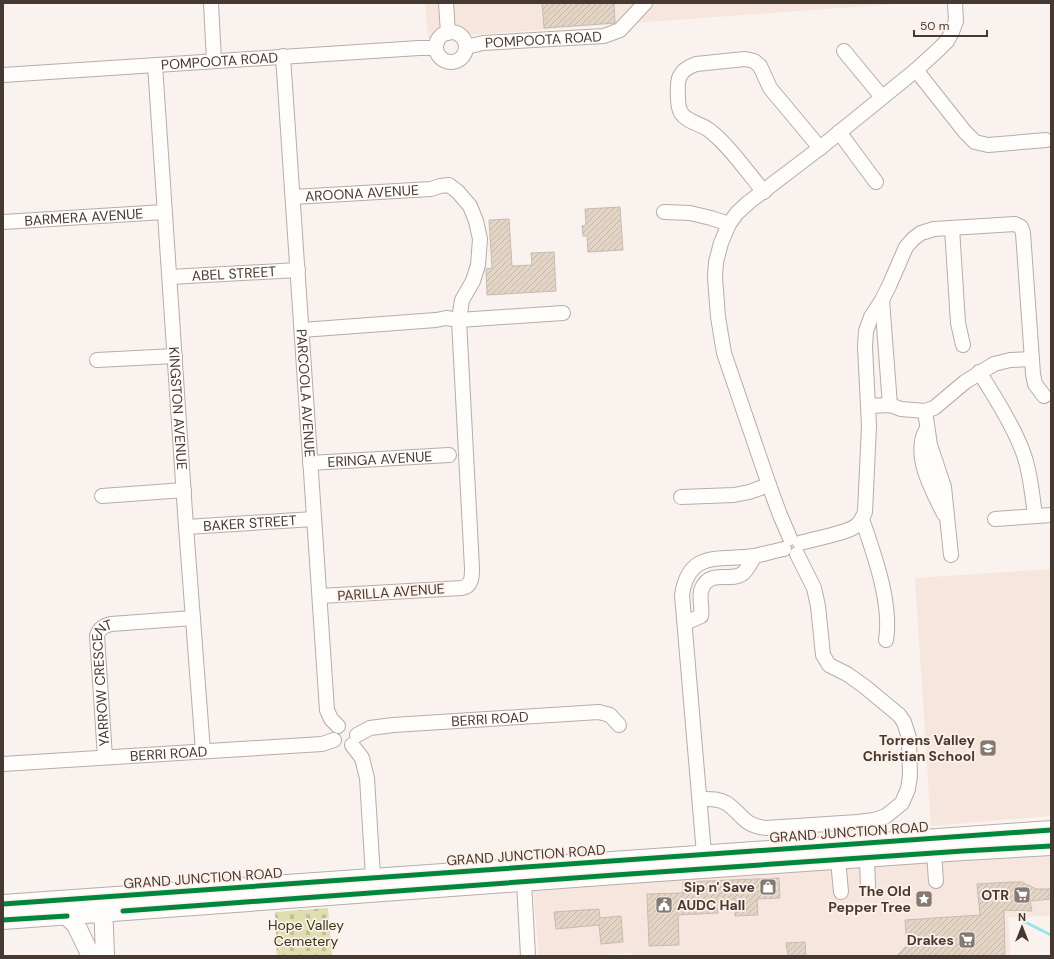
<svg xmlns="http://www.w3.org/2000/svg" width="1054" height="959" font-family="'DM Sans',sans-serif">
  <defs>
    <pattern id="cemetery-stones" width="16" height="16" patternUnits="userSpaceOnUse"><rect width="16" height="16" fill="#dedeb1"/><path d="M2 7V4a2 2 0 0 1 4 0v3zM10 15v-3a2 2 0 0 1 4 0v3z" fill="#c0bf99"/></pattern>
    <pattern id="building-hatch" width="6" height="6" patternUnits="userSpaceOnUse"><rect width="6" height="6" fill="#e3d4c5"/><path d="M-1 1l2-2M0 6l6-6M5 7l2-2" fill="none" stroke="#c4b7aa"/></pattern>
  </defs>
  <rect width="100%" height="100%" fill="#faf2ee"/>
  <path fill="#f7e6dd" d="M425 3H895V4L428 38Z
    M1051 569V816L931 826 915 578Z
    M1051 856V916L1008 917 1011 956H632V953L593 956H539L533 889 1006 857Z"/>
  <path fill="url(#cemetery-stones)" d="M328 908 332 956H277L275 912Z"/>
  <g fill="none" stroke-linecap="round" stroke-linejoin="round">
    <path stroke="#94e5eb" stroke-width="3" d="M1023 921 1051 935"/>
  </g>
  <path fill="url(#building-hatch)" stroke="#c4bcb5" d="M542 3H614L615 23 544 28Z
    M620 207 623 250 588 252 587 236H583L582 226 586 225 585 209Z
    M509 219 512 266 532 265 531 253 554 252 556 291 487 295 486 269 492 268 489 220Z
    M779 878 780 898 757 899 758 915 735 916V899L717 900 718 913 678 915 679 945 649 946 647 894 683 893V882Z
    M1012 882H1022L1036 889H1051V899L1030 901 1032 911 1004 910 1005 956H897L907 945 905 920 980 915 977 884Z
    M599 909 600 918 621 916 623 942 601 944 599 925 556 929 554 912Z
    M805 942 806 956H788L786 943Z"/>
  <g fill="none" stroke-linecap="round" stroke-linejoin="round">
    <g stroke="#b6ada8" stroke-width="16">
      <g id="minor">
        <path d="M211 3 214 61"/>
        <path d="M446 3 448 33"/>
        <circle cx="451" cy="47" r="15"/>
        <path id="s1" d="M466 47 483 43 604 36 620 30 645 3"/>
        <path d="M844 51 882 97"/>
        <path id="s2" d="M283 56 327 710 331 719 338 726"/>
        <path id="s3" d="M155 65 186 527 203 751"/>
        <path d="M916 70 965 132 975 142 988 145 1046 140"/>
        <path id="s4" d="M3 75 419 48H436"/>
        <path d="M839 132 876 182"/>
        <path d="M764 192C748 173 728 144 709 130 701 124 687 122 681 113 679 109 678 102 678 98 677 80 677 71 696 64L745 59 754 61 760 66 770 88 820 148"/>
        <path id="s5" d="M293 197 431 189 440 186 449 185 458 192 470 206 476 221 480 239 478 265 473 281 462 300 459 320 563 313"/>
        <path d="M664 212 690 213 711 218 729 224"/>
        <path id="s6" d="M3 222 164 212"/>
        <path d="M952 228 958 323 963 345"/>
        <path id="s7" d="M170 277 298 270"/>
        <path d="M882 300 890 405"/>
        <path d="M302 330 436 320 446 318 459 320 472 568C472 577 472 586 462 588L320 596"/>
        <path d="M97 360 175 356"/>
        <path d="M979 372C994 395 1015 429 1024 455 1031 475 1032 495 1035 515"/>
        <path d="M869 406 890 405 901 409 925 411 934 408 965 382 994 364 1010 360 1032 359"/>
        <path d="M925 411 930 445 944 487 951 555"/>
        <path d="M925 432C913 457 933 492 944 514"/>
        <path id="s8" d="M310 463 449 455"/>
        <path d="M102 496 184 490"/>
        <path d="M681 497 734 495 749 492 769 485"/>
        <path d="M862 519C874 554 892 603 886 640"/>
        <path d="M995 519 1051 515"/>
        <path id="s9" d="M186 527 314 519"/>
        <path d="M790 538 780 515 769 485 724 353 718 317 715 277 716 262 721 243 729 224 737 213 749 202 820 148 916 70 939 49 947 41 952 32 956 21 955 3"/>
        <path d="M800 543C813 539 849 533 857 525 861 522 863 516 865 512L869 426 865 347 866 331 871 317 882 300 889 286 906 247 913 239 921 233 934 229 1015 224 1021 227 1023 233 1033 374 1035 384 1044 396"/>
        <path d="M685 623 701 616C703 607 698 596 702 588 711 569 731 582 742 574 748 570 751 561 755 556"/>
        <path id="s10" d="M357 735 370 728 393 725 599 712 610 715 619 725"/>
        <path d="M352 745 362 758 367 778 373 877"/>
        <path id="s11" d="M105 757 97 636C99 628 104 626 111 624L193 618"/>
        <path id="s12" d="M3 764 322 744 334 740"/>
        <path d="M700 799C709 799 718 798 726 803 742 813 743 826 766 828L858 822 874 820 886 816 902 803 908 789 910 776 909 738 904 722 899 715 864 686 847 674 829 665 823 655 818 606 814 588 797 554"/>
        <path d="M934 853 936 881"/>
        <path d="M704 854 682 595C689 549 720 561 754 556 764 554 774 551 784 549"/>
        <path d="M867 858 868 887"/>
        <path d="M838 860 841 892"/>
        <path d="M524 882 528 956"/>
      </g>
    </g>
    <g stroke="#b6ada8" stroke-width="20">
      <path id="major" d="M103 900 105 956
        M3 904 1051 830
        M67 916 76 925 91 956
        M3 920 615 875 963 851 1051 846"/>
    </g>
    <use href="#minor" stroke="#fefdfc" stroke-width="14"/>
    <use href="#major" stroke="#fefdfc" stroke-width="18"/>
    <g stroke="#fef1ea" stroke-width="8">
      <path id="cycleway" d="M3 904 1051 830
        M123 911 615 875 963 851 1051 846
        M3 920 67 916"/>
    </g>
    <use href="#cycleway" stroke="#00873e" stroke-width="5"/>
  </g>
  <defs>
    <g id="school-square" transform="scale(0.9)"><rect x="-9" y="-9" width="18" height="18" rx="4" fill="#847a73" stroke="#fef1ea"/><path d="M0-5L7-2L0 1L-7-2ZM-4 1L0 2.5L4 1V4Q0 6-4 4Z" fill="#fff"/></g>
    <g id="shop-square" transform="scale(0.9)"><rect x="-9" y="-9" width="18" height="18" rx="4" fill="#847a73" stroke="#fef1ea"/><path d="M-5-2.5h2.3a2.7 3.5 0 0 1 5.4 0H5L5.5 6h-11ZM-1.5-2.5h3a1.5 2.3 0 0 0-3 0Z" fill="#fff"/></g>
    <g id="supermarket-square" transform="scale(0.9)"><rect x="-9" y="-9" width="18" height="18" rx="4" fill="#847a73" stroke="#fef1ea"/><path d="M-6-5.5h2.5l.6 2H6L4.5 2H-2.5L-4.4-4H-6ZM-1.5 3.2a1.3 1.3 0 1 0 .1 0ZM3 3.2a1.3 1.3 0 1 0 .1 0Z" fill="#fff"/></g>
    <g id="sight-square" transform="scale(0.9)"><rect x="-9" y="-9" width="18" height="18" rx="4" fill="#847a73" stroke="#fef1ea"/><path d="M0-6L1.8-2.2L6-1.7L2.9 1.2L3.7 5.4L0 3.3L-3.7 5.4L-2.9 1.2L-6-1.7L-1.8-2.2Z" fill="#fff"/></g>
    <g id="civic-square" transform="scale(0.9)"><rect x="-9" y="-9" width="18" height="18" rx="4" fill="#847a73" stroke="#fef1ea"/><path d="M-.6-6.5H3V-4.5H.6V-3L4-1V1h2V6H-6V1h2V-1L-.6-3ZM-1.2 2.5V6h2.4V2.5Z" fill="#fff"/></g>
  </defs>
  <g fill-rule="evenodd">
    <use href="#school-square" x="988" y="748"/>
    <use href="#shop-square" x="768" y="887"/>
    <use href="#supermarket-square" x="1022" y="895"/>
    <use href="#sight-square" x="924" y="899"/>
    <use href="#civic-square" x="664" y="905"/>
    <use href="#supermarket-square" x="967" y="940"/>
  </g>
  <g text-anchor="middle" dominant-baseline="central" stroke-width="3.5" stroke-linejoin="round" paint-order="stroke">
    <g font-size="14" fill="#453931" stroke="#fef1ea">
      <text stroke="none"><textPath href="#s1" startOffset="78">POMPOOTA ROAD</textPath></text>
      <text stroke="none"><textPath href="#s4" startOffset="217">POMPOOTA ROAD</textPath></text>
      <text stroke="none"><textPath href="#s5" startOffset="69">AROONA AVENUE</textPath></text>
      <text stroke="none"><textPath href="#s6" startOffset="81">BARMERA AVENUE</textPath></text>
      <text stroke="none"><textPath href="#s7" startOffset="64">ABEL STREET</textPath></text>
      <text stroke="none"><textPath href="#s2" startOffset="338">PARCOOLA AVENUE</textPath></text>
      <text stroke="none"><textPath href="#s3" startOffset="344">KINGSTON AVENUE</textPath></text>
      <text stroke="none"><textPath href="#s8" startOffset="70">ERINGA AVENUE</textPath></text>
      <text stroke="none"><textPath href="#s9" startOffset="64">BAKER STREET</textPath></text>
      <text transform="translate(391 592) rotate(-4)">PARILLA AVENUE</text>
      <text stroke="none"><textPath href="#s11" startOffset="76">YARROW CRESCENT</textPath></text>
      <text stroke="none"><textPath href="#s10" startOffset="135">BERRI ROAD</textPath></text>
      <text stroke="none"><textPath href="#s12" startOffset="166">BERRI ROAD</textPath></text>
      <text transform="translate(849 832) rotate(-4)">GRAND JUNCTION ROAD</text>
      <text transform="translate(526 855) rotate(-4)">GRAND JUNCTION ROAD</text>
      <text transform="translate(203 878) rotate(-4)">GRAND JUNCTION ROAD</text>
    </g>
    <g font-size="14" font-weight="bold" fill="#453931" stroke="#fef1ea" text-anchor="end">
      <text x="975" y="740">Torrens Valley<tspan x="975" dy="16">Christian School</tspan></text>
      <text x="755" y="887">Sip n' Save</text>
      <text x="911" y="891">The Old<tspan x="911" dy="16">Pepper Tree</tspan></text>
      <text x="1009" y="895">OTR</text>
      <text x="677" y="905" text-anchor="start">AUDC Hall</text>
      <text x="954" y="940">Drakes</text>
    </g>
    <g font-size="14" fill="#343713" stroke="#fef1ea">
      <text x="306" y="925">Hope Valley<tspan x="306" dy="16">Cemetery</tspan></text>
    </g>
  </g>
  <rect width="1054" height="959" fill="none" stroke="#453931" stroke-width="8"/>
  <g transform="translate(1022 927)" stroke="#fef1ea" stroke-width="3" paint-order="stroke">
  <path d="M0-3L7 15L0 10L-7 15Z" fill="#453931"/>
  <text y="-6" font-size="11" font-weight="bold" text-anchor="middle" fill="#453931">N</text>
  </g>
  <path d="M914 30v6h73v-6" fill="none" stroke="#453931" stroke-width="2"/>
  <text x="920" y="30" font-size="12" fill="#453931" stroke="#fef1ea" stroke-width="3" paint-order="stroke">50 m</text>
</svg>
